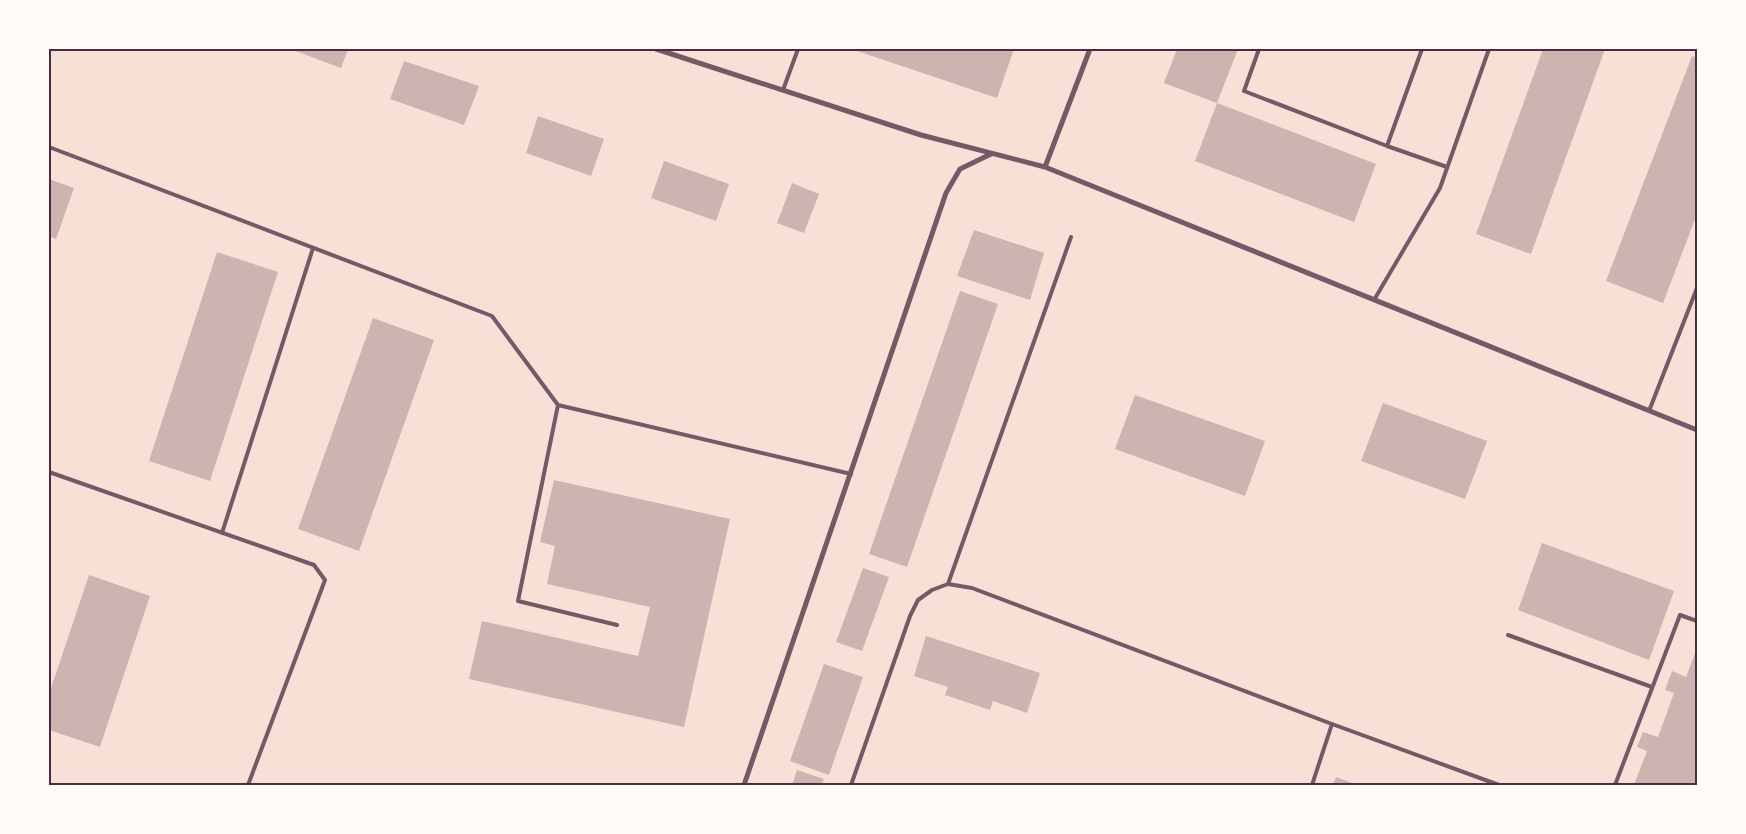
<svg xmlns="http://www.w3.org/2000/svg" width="1746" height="834" font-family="Inter,sans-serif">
  <rect width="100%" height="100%" fill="#f7e1d7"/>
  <path fill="#ccb4b1" d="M290 49H348L341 68Z
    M851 49H1014L997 98Z
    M1177 49H1238L1217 103 1164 83Z
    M1543 49H1605L1531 254 1476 234Z
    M1692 56 1697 58V214L1663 303 1606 281Z
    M404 61 479 86 464 125 390 99Z
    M1217 103 1376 164 1354 222 1195 161Z
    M538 116 604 139 591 176 526 153Z
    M664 161 729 184 716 221 651 198Z
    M49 179 74 188 56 239 49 236Z
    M792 183 819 194 804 233 777 223Z
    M974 230 1044 253 1030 300 957 276Z
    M217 252 278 272 210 481 149 461Z
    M960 291 998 304 907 567 869 554Z
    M373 318 434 340 359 551 298 529Z
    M1135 395 1265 441 1245 496 1115 449Z
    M1383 403 1487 441 1465 499 1361 461Z
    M554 480 730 519 684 727 469 679 482 621 638 656 650 607 547 584 555 546 540 542Z
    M1542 543 1674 591 1649 660 1518 610Z
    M863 568 889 577 862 651 836 642Z
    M89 575 150 596 100 747 49 730V694Z
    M926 636 1040 673 1027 713 993 701 990 710 945 695 948 687 914 676Z
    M1697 648V785H1634L1647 751 1637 747 1643 732 1658 737 1674 693 1665 690 1672 671 1686 677Z
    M824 664 863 677 829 775 790 761Z
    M797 770 824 779 821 785H792Z
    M1336 777 1358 785H1333Z"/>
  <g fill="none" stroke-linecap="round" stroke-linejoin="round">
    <path stroke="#755966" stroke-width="4" d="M1259 49 1244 91 1387 146 1422 49
      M783 90 798 49
      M1387 146 1447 167
      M49 147 492 316 558 405 851 474
      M1374 300 1440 188 1489 49
      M558 405 518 601 617 625
      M1649 411 1697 288
      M49 472 314 565 325 580 248 785
      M222 533 313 248
      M948 584 1071 237
      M1508 635 1652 687
      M851 785 910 616 918 600 932 590 948 584 972 588 1332 724 1499 785
      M1312 785 1332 724
      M1615 785 1680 615 1697 621"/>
    <path stroke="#755966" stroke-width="5" d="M656 49 921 135 1045 167 1697 430
      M1045 167 1090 49
      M744 785 946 193 960 169 991 154"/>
  </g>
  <rect width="1746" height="834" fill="none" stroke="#fffaf5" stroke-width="100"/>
  <rect x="50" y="50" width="1646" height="734" fill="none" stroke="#4a2c40" stroke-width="2"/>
</svg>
